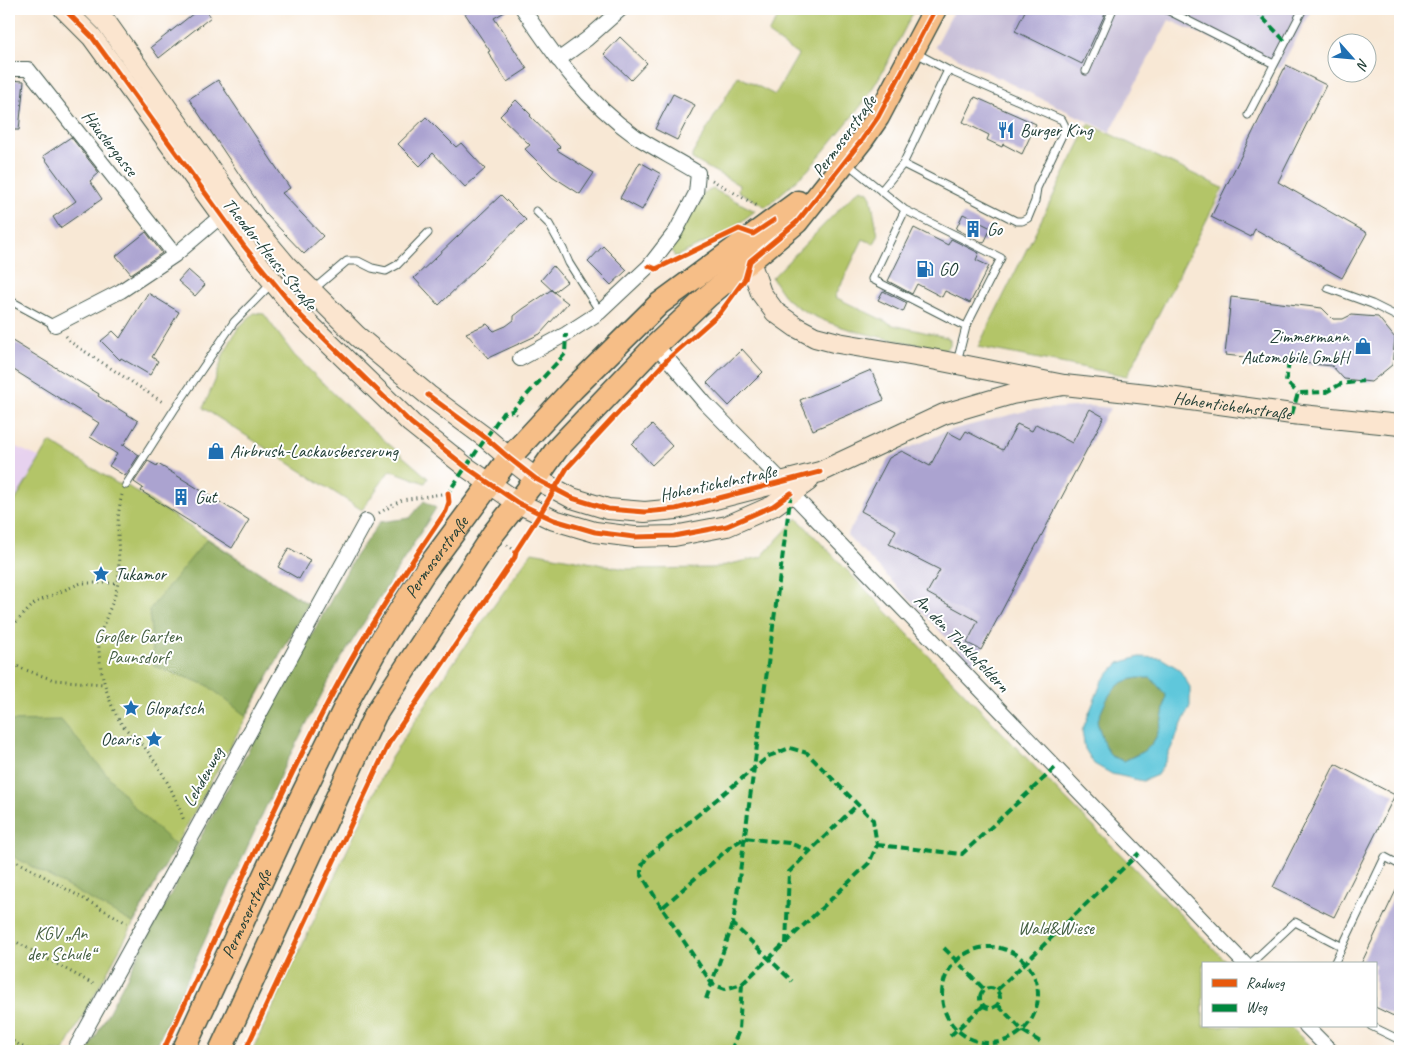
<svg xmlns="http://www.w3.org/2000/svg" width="1409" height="1060" font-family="Caveat,sans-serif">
  <rect width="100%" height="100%" fill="#fff"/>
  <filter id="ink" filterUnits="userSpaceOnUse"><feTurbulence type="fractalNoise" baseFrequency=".02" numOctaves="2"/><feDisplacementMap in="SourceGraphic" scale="10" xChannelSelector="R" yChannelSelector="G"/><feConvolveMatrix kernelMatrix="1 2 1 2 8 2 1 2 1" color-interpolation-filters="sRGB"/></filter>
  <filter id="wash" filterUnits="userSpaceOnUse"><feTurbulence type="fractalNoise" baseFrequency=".0096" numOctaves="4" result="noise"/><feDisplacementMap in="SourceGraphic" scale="20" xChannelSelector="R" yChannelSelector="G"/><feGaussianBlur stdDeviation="1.12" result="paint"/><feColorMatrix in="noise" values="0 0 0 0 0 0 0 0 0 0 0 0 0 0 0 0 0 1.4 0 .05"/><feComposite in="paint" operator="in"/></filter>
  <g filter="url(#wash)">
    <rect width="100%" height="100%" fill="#f8e8d5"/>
    <path fill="#e7d2ef" d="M9 444 41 458 9 511Z"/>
    <path fill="#c8bfd8" d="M955 9H1312L1280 69 1169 20 1110 132 935 47Z
      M1089 406 1111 408 1104 417 973 665 847 535 861 511 902 451 948 431 1029 410Z"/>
    <path fill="#b3c568" stroke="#69814e" d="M783 9H915L884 69 865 101 808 170 766 207 738 191 739 185 692 159V155L738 76 775 95 798 55 768 34Z
      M1089 124 1223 188 1127 376 978 347Z
      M713 189 755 211 729 231 675 257 670 248 701 194Z
      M862 189 868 192 871 197 878 236 874 244 863 239 835 297 893 325 946 337 950 340V345L945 350C896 339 827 332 788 300 781 294 777 285 772 278L856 192Z
      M254 313 264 314 294 355 361 420 428 478 425 483 390 470 362 510 203 408 215 381 223 355 238 328Z
      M50 442 118 484 126 485 308 604 64 1051H9V812L12 804 9 801V511Z
      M797 518 1058 791 1229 964H1203V1026H1290L1315 1051H252L391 758 444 676 532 552 625 569 713 568 761 557Z"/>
    <path fill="#8eaa5c" stroke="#567448" d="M424 501 436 508 336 667 285 765 154 1051H88L198 842 354 558 380 522 410 518Z
      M207 539 308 604 246 716 207 685 154 666 149 610Z
      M1138 678H1151L1166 695C1164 711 1161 735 1149 747 1142 753 1132 756 1124 761L1111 756 1104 744 1097 722C1107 699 1110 682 1138 678Z
      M61 720 136 809 176 846 133 923 9 854V812L12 804 9 801V721Z"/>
    <path fill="#5ec7db" stroke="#3e8288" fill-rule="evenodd" d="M1139 657 1161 658 1179 669 1190 687V706L1164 764 1157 775 1143 781 1112 774 1094 764 1085 749 1082 731 1102 681 1119 663ZM1138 678H1151L1166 695C1164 710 1161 736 1149 747 1142 753 1132 757 1124 761L1111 756 1104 744 1097 722C1107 699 1111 682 1138 678Z"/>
    <g id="blocks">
      <path fill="#aba3d0" d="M199 9H205L211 17 159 58 151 47Z
        M462 9H510L494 18 527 69 507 82 488 52 490 51Z
        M1026 9H1095L1105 14 1082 64 1015 31Z
        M620 37 647 63 631 80 604 54Z
        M1286 65 1326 85 1278 182 1367 233 1342 278 1255 229 1251 237 1211 217Z
        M9 80 24 81 19 130H9Z
        M218 80 290 188 282 193 323 236 304 254 265 213 189 99Z
        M673 94 695 105 677 140 655 129Z
        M975 97 1036 124 1022 154 1003 144 1002 147 987 140 989 135 963 122Z
        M516 100 531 115 530 116 560 147 557 150 594 173 580 194 552 176 525 149 530 145 500 116Z
        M426 117 456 147 461 143 485 169 465 187 433 153 420 166 398 144Z
        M71 137 99 173 90 181 102 199 60 228 53 217 76 201 43 156Z
        M640 162 661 174 642 210 620 198Z
        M501 195 526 220 439 305 414 278Z
        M963 214 991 228 984 243 956 229Z
        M914 228 948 245 951 239 979 253 976 260 989 266 970 303 945 291 942 297 917 284 912 294 888 281Z
        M146 232 162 253 131 274 116 256Z
        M603 246 627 270 611 285 588 262Z
        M553 266 567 282 554 292 541 280Z
        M188 270 205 285 195 296 178 281Z
        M551 290 568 303 540 334 488 358 466 333 487 324 494 331 506 326 514 320V316L523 309Z
        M883 291 907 303 903 312 878 300Z
        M148 293 179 312 152 357 158 361 150 375 121 358 120 360 101 341 113 331 120 338Z
        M1231 297 1322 308 1333 319H1343L1351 315 1378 317 1395 338 1392 365 1371 382 1344 379 1332 366 1225 355Z
        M9 339 99 394 98 396 138 421 123 446V444L139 455 125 476 109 466 117 454 90 437 99 423 9 367Z
        M742 349 763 372 729 406 707 383Z
        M871 370 884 400 813 430 800 400Z
        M1090 409 1104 417 981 650 967 643 978 621 927 593 940 570 889 544 896 530 861 511 889 458 902 451 930 466 948 432 961 439 966 431 1003 450 1017 424 1032 431 1036 424 1072 443Z
        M652 425 672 446 652 465 632 444Z
        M148 461 157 466 158 464 249 520 232 548 141 491 143 488 134 482Z
        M289 548 310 560 299 579 278 567Z
        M1335 764 1395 795 1334 917 1273 887Z
        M1400 882V1019L1375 1007V964H1361Z"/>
    </g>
  </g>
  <g filter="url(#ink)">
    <use href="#blocks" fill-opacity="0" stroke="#40574c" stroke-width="1"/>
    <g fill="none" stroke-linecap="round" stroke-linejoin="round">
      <g stroke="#40574c" stroke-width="9">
        <path id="service" d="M1165 9 1274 64
          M1086 71 1113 9
          M1248 115 1303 9
          M848 164 905 210 1001 258 966 327 957 362
          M903 164 1016 221H1022L1028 218 1035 201 1037 188 1063 133 1065 126 1062 120 948 70 916 53
          M881 191 903 164 948 70
          M905 210 872 279 966 327
          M536 211 549 224 563 249 569 263 600 312
          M1328 288 1372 304 1400 318
          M314 289 347 261H358L372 268 386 271 397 265 428 233
          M9 300 55 325
          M126 485 174 410 234 322 271 284
          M1250 964 1295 922 1341 946
          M1334 964 1385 857 1400 865
          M1371 1026 1400 1040"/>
      </g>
      <g stroke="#40574c" stroke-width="16">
        <path id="minor" d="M558 60 587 39 621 9
          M9 69H28L175 255
          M55 325 121 291 175 255 227 211
          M656 345 705 403 783 482 791 493 1245 964
          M520 359 566 334 600 312 649 266 676 231 696 193 698 173C677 160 655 149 635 136 587 102 555 57 523 9
          M1306 1026 1331 1051
          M74 1051 366 521"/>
      </g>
      <g stroke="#40574c" stroke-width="22">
        <g id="secondary">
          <path d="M64 9 92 37 243 245 301 316 411 423 466 467 518 503 554 520 595 532 634 537 674 536 727 526 773 506 808 481"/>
          <path d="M93 9 106 22 235 204 286 265 357 336 428 395 486 438 509 458 536 479 572 498 608 509 645 512 676 509 820 472 944 414 1012 394 1064 385"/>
          <path id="s1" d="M750 261 761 293 775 312 796 327 815 337 838 343 927 358 1064 385 1147 394 1292 414 1400 425"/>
        </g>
      </g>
      <g stroke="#40574c" stroke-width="25">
        <g id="primary">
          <path id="s2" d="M183 1051 287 826 350 697 383 637 423 574 509 458 573 389 659 304 798 202"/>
          <path d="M220 1051 375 715 493 534 536 479 557 449 656 345 708 296 797 222 862 140 878 117 935 9"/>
        </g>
      </g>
      <path stroke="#40574c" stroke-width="3" stroke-dasharray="1 4" stroke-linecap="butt" d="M712 180 759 207
        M66 336 72 343 164 403
        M512 411 520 417
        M122 495C114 524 121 552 118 582 116 599 104 619 100 636 95 657 108 705 121 723 127 732 138 739 145 748 162 770 175 794 184 821
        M379 513 402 500 448 493
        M507 545 516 551
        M9 629 36 602 81 583H118
        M9 662 23 669 54 680 103 684
        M9 857 127 923
        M9 938 93 984
        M9 1039 30 1051"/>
      <use href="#service" stroke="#fff" stroke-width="7"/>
      <use href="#minor" stroke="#fff" stroke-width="14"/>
      <use href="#secondary" stroke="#fbe5cf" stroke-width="20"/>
      <use href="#primary" stroke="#f6be87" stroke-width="22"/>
      <path stroke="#00873e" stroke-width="4" stroke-dasharray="8 4" stroke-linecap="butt" d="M1254 9 1286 42
        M1289 362 1286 382 1298 393
        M1292 414 1298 393 1326 392 1341 384 1363 381
        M791 493 733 924 792 981
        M448 497V493L503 413 512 411 565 354 566 334
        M877 845 962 854 1056 767
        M662 908 641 874V867L647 857 769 756 790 748 807 753 873 820 877 845 869 863 742 984 725 989 712 984 662 908 729 848 744 838 789 843 810 851 857 805
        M786 944 789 872 810 851
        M942 995a48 48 0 1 1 96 0a48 48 0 1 1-96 0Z
        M944 948 985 990
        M980 998a10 10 0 1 1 20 0a10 10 0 1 1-20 0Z
        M997 990 1139 853
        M706 999 733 924
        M998 1005 1023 1031 1042 1043
        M950 1036 984 1005
        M731 1051 739 1030 742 984"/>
      <g stroke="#fff" stroke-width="8">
        <path id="cycleway" d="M64 9 92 37 243 245 301 316 411 423 466 467 518 503 554 520 595 532 634 537 674 536 727 526 773 506 791 493
          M649 266 656 269 739 229 753 234 774 220
          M428 395 486 438 509 458 536 479 572 498 608 509 645 512 676 509 820 472
          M163 1051C219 931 272 808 334 691 367 628 407 569 446 511L449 502 448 493
          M245 1051 389 743 515 557 516 551 540 514 567 468 668 359 720 313 745 279 750 261 797 222 862 140 878 117 935 9"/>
      </g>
      <use href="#cycleway" stroke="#e8590c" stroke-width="5"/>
    </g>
  </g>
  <defs>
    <g id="restaurant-bare" transform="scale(1.35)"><path d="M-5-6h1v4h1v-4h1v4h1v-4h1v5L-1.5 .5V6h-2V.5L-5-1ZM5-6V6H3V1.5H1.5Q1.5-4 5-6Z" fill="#1f6fb2" stroke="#fff" stroke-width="2.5" paint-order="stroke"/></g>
    <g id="building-bare" transform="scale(1.35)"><path d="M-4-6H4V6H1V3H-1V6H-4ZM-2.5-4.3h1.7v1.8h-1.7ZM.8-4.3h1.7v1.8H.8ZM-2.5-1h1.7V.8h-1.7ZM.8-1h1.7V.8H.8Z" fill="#1f6fb2" stroke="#fff" stroke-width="2.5" paint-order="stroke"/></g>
    <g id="fuel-bare" transform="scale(1.35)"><path d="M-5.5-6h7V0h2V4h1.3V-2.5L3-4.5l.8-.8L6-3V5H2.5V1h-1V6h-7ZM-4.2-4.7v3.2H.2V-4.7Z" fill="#1f6fb2" stroke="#fff" stroke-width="2.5" paint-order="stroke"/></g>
    <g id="shop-bare" transform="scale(1.35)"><path d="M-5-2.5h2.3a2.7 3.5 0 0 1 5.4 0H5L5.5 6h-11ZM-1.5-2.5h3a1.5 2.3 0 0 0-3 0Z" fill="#1f6fb2" stroke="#fff" stroke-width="2.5" paint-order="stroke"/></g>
    <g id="sight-bare" transform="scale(1.35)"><path d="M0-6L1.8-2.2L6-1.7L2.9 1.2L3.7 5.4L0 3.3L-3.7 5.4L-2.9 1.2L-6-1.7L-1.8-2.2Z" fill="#1f6fb2" stroke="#fff" stroke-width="2.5" paint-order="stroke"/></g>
  </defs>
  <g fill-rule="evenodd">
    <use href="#restaurant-bare" x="1006" y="130"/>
    <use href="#building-bare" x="973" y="229"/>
    <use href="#fuel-bare" x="925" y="269"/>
    <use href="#shop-bare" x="1363" y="346"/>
    <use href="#shop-bare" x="216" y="451"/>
    <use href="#building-bare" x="181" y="497"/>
    <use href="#sight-bare" x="101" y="574"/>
    <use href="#sight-bare" x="131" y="708"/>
    <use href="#sight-bare" x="154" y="739"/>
  </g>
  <g text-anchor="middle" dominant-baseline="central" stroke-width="4" stroke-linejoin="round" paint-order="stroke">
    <g font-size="18" fill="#1f3d34" stroke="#fff" text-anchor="start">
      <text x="1020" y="130">Burger King</text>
      <text x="987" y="229">Go</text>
      <text x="939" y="269">GO</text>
      <text x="1349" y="336" text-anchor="end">Zimmermann<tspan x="1349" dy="21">Automobile GmbH</tspan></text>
      <text x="230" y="451">Airbrush-Lackausbesserung</text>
      <text x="195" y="497">Gut</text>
      <text x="115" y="574">Tukamor</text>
      <text x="145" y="708">Glopatsch</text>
      <text x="140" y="739" text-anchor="end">Ocaris</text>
    </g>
    <g font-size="18" fill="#1f3d34" stroke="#fff">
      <text transform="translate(844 136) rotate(-54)">Permoserstraße</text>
      <text transform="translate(110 143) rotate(52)">Häuslergasse</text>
      <text transform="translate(270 254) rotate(51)">Theodor-Heuss-Straße</text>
      <text stroke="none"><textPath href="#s1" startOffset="528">Hohentichelnstraße</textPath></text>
      <text transform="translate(718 483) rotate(-12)">Hohentichelnstraße</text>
      <text stroke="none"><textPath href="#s2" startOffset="556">Permoserstraße</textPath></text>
      <text transform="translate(962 643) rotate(46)">An den Theklafeldern</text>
      <text transform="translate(203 777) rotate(-61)">Lehdenweg</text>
      <text stroke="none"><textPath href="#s2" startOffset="151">Permoserstraße</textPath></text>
    </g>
    <g font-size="18" fill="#445f41" stroke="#fff">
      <text x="138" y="636">Großer Garten<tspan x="138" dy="21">Paunsdorf</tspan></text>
      <text x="1056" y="928">Wald&amp;Wiese</text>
      <text x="61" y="933">KGV „An<tspan x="61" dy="21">der Schule“</tspan></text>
    </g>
  </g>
  <rect width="1409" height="1060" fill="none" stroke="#fff" stroke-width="30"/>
  <rect x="1202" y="962" width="175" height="65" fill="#ffffff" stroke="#a5b1ae"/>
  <rect x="1212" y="979" width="25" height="8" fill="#e8590c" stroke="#a5b1ae"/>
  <text x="1246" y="988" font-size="15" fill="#1f3d34">Radweg</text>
  <rect x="1212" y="1004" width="25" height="8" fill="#00873e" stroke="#a5b1ae"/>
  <text x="1246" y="1012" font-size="15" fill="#1f3d34">Weg</text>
  <g transform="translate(1352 58) rotate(117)"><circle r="24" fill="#ffffff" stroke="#a5b1ae"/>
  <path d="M0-4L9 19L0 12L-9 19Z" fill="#1f6fb2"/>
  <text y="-8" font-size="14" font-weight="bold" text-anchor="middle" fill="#1f3d34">N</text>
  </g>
</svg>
